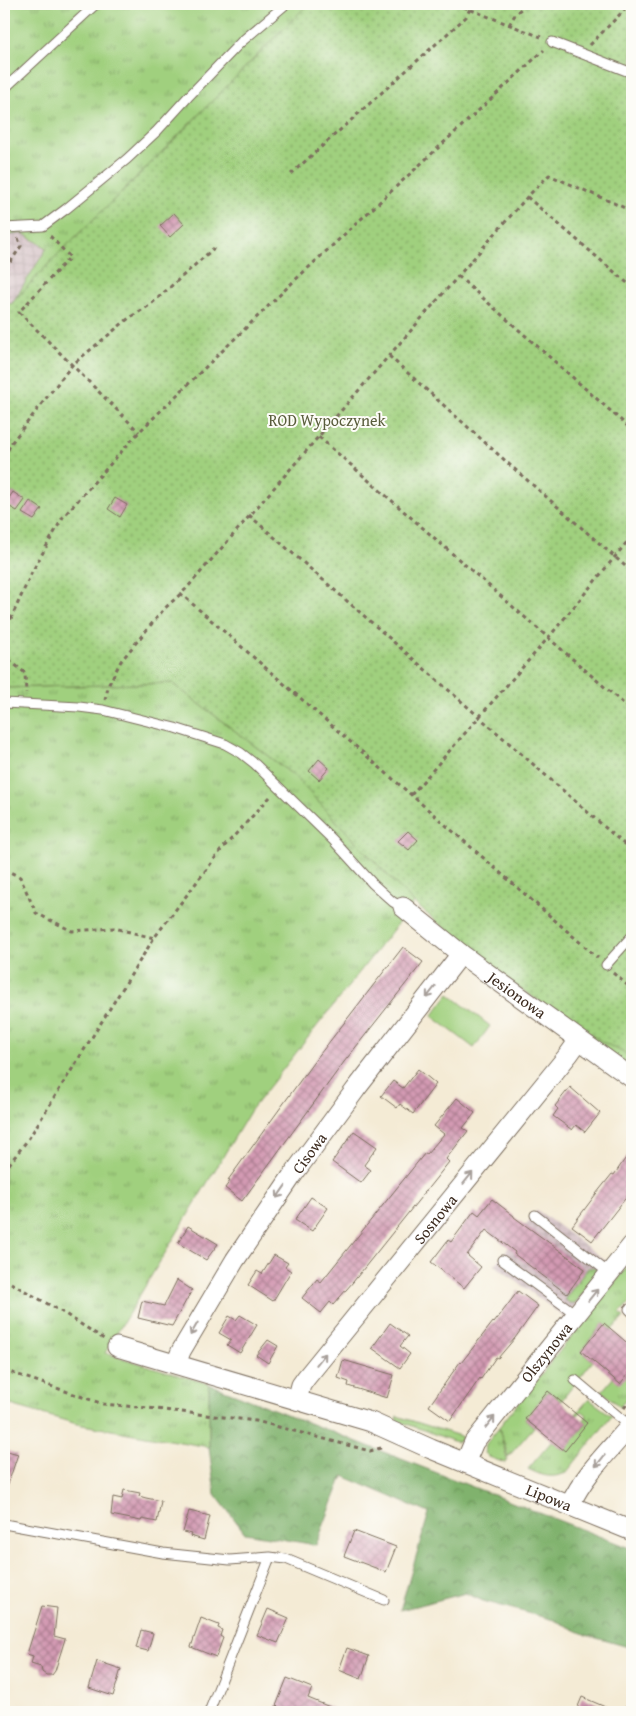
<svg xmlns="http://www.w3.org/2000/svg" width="636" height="1716" font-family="'Gentium Book Plus',serif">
  <defs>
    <pattern id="industrial-grid" width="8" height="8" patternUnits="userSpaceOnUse" patternTransform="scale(1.25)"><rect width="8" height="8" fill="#d2bec3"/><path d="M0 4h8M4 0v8" fill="none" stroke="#b5a3a7"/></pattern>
    <pattern id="grass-tufts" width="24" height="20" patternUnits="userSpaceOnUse" patternTransform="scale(1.25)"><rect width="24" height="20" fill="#a0d07e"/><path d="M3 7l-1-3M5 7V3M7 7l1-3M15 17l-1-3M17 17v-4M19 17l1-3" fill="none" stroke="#84a967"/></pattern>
    <pattern id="forest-crowns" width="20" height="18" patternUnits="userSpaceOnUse" patternTransform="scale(1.25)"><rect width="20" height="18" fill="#80b26d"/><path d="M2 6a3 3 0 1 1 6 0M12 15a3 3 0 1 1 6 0" fill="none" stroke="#6a9159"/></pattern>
    <pattern id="park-dots" width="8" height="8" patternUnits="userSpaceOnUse" patternTransform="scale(1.25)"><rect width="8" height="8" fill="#a0d07e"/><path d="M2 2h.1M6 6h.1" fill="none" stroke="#84a967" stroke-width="1.8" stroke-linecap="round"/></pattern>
    <pattern id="building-cross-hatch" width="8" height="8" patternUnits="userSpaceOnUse" patternTransform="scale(1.25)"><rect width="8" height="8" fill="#d39ab3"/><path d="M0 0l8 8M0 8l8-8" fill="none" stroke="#ac7e91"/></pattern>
  </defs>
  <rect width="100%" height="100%" fill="#fdfcf7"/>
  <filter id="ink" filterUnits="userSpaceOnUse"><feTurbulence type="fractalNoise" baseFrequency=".02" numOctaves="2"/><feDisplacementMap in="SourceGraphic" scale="10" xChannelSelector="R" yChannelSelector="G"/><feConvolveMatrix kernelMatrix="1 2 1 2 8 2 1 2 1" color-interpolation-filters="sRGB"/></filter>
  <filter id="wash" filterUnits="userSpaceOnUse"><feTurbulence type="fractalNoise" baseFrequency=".0096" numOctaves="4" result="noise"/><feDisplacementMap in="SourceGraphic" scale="20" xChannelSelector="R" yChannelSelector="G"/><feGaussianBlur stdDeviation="1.12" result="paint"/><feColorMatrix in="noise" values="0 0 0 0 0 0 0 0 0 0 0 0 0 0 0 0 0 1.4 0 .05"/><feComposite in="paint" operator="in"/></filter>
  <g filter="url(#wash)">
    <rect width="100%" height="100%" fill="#f4ebd5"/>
    <path fill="url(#industrial-grid)" d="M22 233 47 248 11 305 4 301V236Z
      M537 1210 609 1263 565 1318 495 1265Z"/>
    <path fill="url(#grass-tufts)" stroke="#6e7d4e" d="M4 4H308L148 166 56 256 11 305 47 248 22 233 4 236Z
      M172 683 293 775 414 903 251 1110 105 1353 209 1384V1447L77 1424 4 1403V688Z
      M512 979 632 1053V1069Z
      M632 1261V1300L620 1313 624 1317 612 1330 603 1323 581 1351 593 1361 561 1401 548 1391 525 1419 534 1427 508 1457 499 1427Z
      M594 1267 597 1270 599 1274 575 1303H569L565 1299 588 1268Z
      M632 1369V1392L620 1407 602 1391 613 1378 620 1383Z
      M589 1399 612 1416 566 1473C551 1479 542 1476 528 1469L552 1441 565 1451 587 1423 584 1420 587 1415 582 1411 578 1415 576 1414Z
      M397 1416 460 1436 462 1437 460 1441 456 1442 396 1420Z
      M499 1428 507 1459 505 1463 489 1457 485 1453 486 1444Z"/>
    <path fill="url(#forest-crowns)" stroke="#5e6e46" d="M209 1384 632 1549V1648L586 1635 554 1620 483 1601 466 1593 400 1610 429 1513 343 1476 316 1545 245 1533 215 1494 209 1447Z"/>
    <path fill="url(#park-dots)" stroke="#6e7d4e" d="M308 4H632V1057L601 1041 508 981 414 903 293 775 172 683 4 688V301L11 304 56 256 148 166Z"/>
    <path fill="#a0d07e" stroke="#6e7d4e" d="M449 994 490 1026 474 1048 432 1016Z"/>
    <g id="blocks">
      <path fill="url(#building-cross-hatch)" d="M174 213 184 224 170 237 160 226Z
        M13 492 25 500 17 511 5 504Z
        M115 498 127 505 120 517 108 509Z
        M30 501 42 509 34 520 22 513Z
        M319 759 329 768 319 780 309 771Z
        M408 831 418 840 409 850 398 841Z
        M403 947 423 962 344 1062 242 1201 225 1188 230 1181 228 1180 313 1063Z
        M418 1069 436 1084 413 1114 400 1104 397 1108 381 1096 393 1081 403 1088Z
        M570 1087 600 1113 585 1132 576 1125 572 1130 553 1116 558 1109 555 1106Z
        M457 1098 475 1113 463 1128 468 1131 446 1159 449 1162 353 1282 333 1305 330 1302 321 1313 302 1298 317 1279 321 1282 425 1153 427 1154 444 1134 434 1126Z
        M354 1131 377 1147 364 1165 371 1170 361 1183 332 1162Z
        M632 1149V1190L592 1241 572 1226 596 1194 612 1174 614 1175Z
        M311 1197 328 1208 312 1231 295 1220Z
        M492 1199 514 1216V1217L585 1269 567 1294 514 1254 515 1252 486 1230 467 1255 481 1267 464 1288 431 1262 448 1240 451 1242 474 1211 479 1215Z
        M188 1226 218 1244 206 1260 178 1243Z
        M274 1255 288 1263 285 1267 291 1271 273 1301 248 1285 257 1271 262 1274Z
        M177 1280 192 1290 172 1326 138 1318 142 1301 164 1306Z
        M518 1291 538 1306 515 1338 498 1358 496 1357 481 1379 480 1378 450 1421 429 1406 460 1362 461 1363 493 1322 494 1323Z
        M240 1315 257 1325 240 1353 227 1345 231 1340 219 1333 229 1316 236 1320Z
        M390 1323 408 1336 400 1346 410 1354 400 1368 372 1348Z
        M604 1323 632 1347V1369L620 1384 581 1351Z
        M268 1340 278 1346 268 1363 256 1355Z
        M343 1360 394 1375 387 1398 348 1386 349 1382 338 1378Z
        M548 1391 587 1423 565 1451 525 1419Z
        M4 1450 18 1454 6 1490H4Z
        M124 1490 140 1493 139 1496 146 1498 161 1501 157 1522 142 1519 141 1521 111 1515 113 1497 122 1499Z
        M189 1511 210 1516 204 1540 190 1536 191 1534 183 1532Z
        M354 1531 396 1547 386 1572 344 1556Z
        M42 1606 57 1608 54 1636 65 1639 55 1671 52 1675H46L42 1672 41 1667 31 1664 33 1656 27 1654Z
        M268 1609 289 1618 278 1643 257 1635Z
        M201 1618 219 1625 218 1628 222 1630 220 1636 223 1638 216 1657 191 1647Z
        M141 1630 153 1633 148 1651 136 1648Z
        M347 1648 369 1656 361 1679 339 1670Z
        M97 1661 121 1669 113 1696 89 1688Z
        M287 1678 312 1688 308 1698 342 1712H292L276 1706Z
        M582 1697 617 1712H585L577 1709Z"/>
    </g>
  </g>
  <g filter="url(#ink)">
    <use href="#blocks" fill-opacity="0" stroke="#7c6e5e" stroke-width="1"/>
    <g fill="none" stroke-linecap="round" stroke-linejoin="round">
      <g stroke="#7c6e5e" stroke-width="11">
        <path id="service" d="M552 42 632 73
          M4 89 96 4
          M4 228 43 226 66 209 127 159 157 131 188 97 241 42 286 4
          M4 703 79 707 103 710 175 728 225 744 241 753 255 764 333 840 373 884 393 902 403 907
          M606 965 632 936
          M535 1215 610 1274
          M502 1260 577 1315
          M629 1309 632 1312
          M575 1380 630 1426
          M4 1524 163 1553 230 1560 270 1557 286 1559 384 1600
          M209 1712 270 1557
          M625 1712 626 1711"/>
      </g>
      <g stroke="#7c6e5e" stroke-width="21">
        <g id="minor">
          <path id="s1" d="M403 907 461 954 632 1078"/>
          <path id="s2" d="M117 1347 371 1422 431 1449 632 1531"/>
          <path id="s3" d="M176 1364 181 1351 235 1260 292 1176 356 1089 461 954"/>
          <path id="s4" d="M297 1400 301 1385 306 1378 569 1054 579 1040"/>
          <path id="s5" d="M465 1463 474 1442 632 1245"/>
          <path d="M570 1505C584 1474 610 1450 632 1424"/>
        </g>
      </g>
      <path stroke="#7c6e5e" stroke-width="3" stroke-dasharray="4 4" stroke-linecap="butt" d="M456 4 541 37
        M509 25 516 13 527 4
        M590 45 630 4
        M291 174 466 17 470 9
        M527 197 632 287
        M50 236 70 257 19 312 72 365 129 318 150 305 214 248
        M6 269 21 246 18 238
        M458 276 632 430
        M389 356 510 465 632 572
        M319 437 632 711
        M4 457 12 442 72 365 139 432
        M249 515 632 851
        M180 593 598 958
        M4 634 32 572 63 517 139 432 294 281 544 50
        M4 654 7 658 25 673 26 693
        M105 700 109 684 121 661 164 609 186 589 527 197 549 175 632 211
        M411 795 549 637 632 536
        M4 869 20 877 36 913 72 931 114 928 154 938
        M613 973 632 989
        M4 1171 29 1138 154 938 222 849 271 796
        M4 1279 62 1312 104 1339
        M4 1370 103 1404 148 1408 256 1421 370 1451 384 1447
        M624 1408 632 1398"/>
      <use href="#service" stroke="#fff" stroke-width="9"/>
      <use href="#minor" stroke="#fff" stroke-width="19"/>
    </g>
    <defs><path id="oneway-shaft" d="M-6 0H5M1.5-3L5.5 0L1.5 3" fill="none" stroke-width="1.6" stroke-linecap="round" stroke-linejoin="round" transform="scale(1.25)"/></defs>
    <g stroke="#a79f9a">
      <use href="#oneway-shaft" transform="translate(431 992) rotate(128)"/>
      <use href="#oneway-shaft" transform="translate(468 1178) rotate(-51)"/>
      <use href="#oneway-shaft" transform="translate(281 1192) rotate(125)"/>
      <use href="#oneway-shaft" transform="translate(593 1295) rotate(-51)"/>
      <use href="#oneway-shaft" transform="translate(194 1329) rotate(120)"/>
      <use href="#oneway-shaft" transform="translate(321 1359) rotate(-51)"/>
      <use href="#oneway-shaft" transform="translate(490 1422) rotate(-51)"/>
      <use href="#oneway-shaft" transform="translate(600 1461) rotate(129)"/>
    </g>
  </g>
  <g text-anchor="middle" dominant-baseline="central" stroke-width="4" stroke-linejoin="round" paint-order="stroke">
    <g font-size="16" fill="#595c3b" stroke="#fdfcf7">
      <text x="327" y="420">ROD Wypoczynek</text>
    </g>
    <g font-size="16" fill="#3b2a1e" stroke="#fdfcf7">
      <text stroke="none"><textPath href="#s1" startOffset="144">Jesionowa</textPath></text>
      <text stroke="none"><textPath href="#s3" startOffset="250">Cisowa</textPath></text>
      <text stroke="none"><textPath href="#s4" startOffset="229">Sosnowa</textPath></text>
      <text stroke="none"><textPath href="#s5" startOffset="138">Olszynowa</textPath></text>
      <text stroke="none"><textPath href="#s2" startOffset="458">Lipowa</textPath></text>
    </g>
  </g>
  <rect width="636" height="1716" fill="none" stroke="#fdfcf7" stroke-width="20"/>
</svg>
